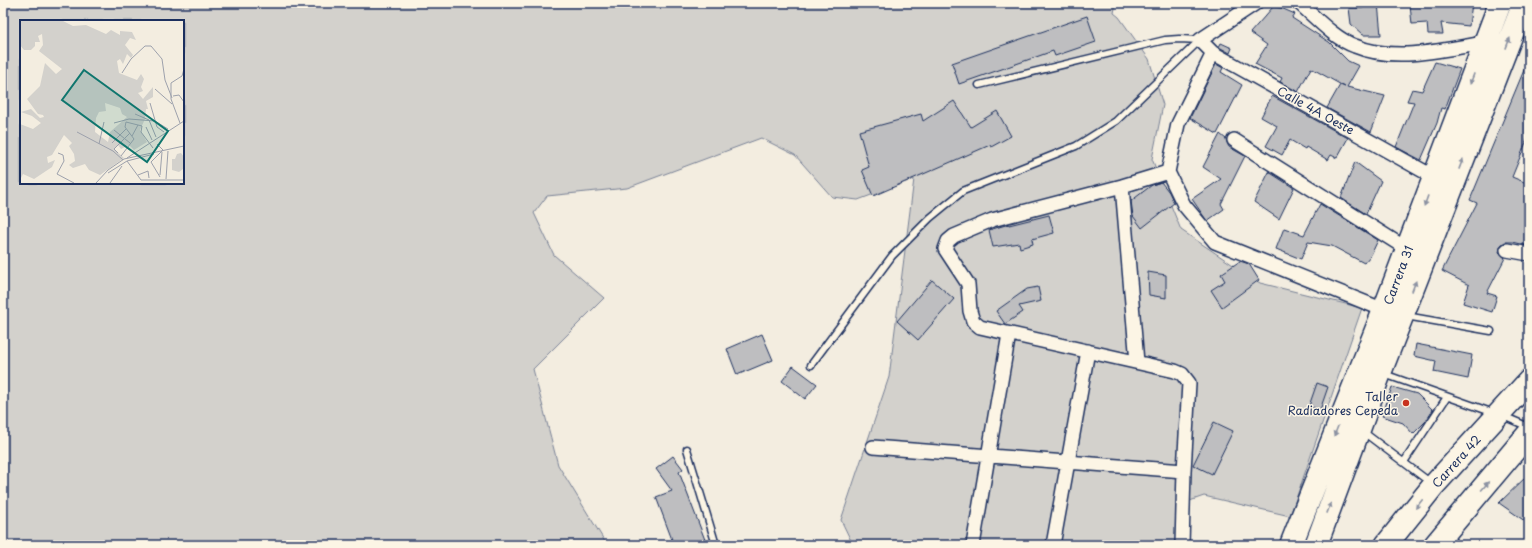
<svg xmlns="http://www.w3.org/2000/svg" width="1532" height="548" font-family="'Playpen Sans',sans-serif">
  <rect width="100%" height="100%" fill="#f3ede0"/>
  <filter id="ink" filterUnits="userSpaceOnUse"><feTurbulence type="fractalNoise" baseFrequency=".025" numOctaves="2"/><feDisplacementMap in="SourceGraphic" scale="8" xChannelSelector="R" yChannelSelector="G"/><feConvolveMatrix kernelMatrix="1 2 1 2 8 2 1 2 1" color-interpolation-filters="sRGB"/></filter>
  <g filter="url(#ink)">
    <path fill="#d3d1cc" stroke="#778095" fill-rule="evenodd" d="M3 3H1116L1114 13 1119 17 1149 59 1163 105 1152 159 1181 230 1260 283 1362 308 1290 516 1204 496 1184 503 1181 545H853L841 520 889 377 914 179 858 200 832 197 795 155 761 138 627 188 547 196 534 213 554 255 604 298 533 369 558 465 607 545H3ZM21 21H183V183H21Z"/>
    <path fill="#bebec0" stroke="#1b2f5e" d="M1362 3H1378L1381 35H1363L1351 24 1349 8H1363Z
      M1445 3H1472L1469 26 1441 23 1443 34H1428L1427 23 1412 24 1410 5H1445Z
      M1273 7 1281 8 1295 14 1292 18 1329 42 1348 61 1359 66 1347 87 1385 96 1371 132 1327 108 1340 85 1345 87 1311 68 1298 92 1280 82 1282 78 1255 64 1267 45 1250 33Z
      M1087 16 1096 42 1055 56 1053 51 959 84 952 63Z
      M1221 43 1232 48 1230 53 1219 47Z
      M1529 58V135L1512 177 1529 184V246L1513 242H1505L1501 245 1499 252 1505 258 1487 293 1497 296 1492 312 1463 303 1469 285 1442 271 1477 203 1470 200Z
      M1435 62 1460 69 1445 109 1441 108 1437 123 1421 160 1396 147 1414 102 1407 101 1412 89 1422 91Z
      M1216 64 1223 68 1221 72 1242 85 1217 134 1190 118Z
      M1272 96 1348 138 1337 158 1331 155 1328 160 1306 147 1305 149 1290 140 1282 155 1266 146 1277 126 1261 117Z
      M954 101 971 127 997 111 1011 136 991 147 990 145 873 196 862 170 869 167 859 131 921 114 923 121Z
      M1220 134 1226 139 1227 143 1229 147 1245 156 1221 204 1224 209 1207 221 1192 199 1221 179 1203 167Z
      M1355 162 1381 181 1366 214 1341 198Z
      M1269 172 1294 188 1279 219 1254 202Z
      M1161 182 1169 192 1174 203 1142 228 1133 216 1131 201 1152 185Z
      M1320 204 1378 240 1371 255 1364 263 1332 246 1308 242 1301 259 1276 249 1284 228 1304 235Z
      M1049 215 1054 233 1032 239 1033 244 1020 248 1019 243 993 247 989 230 1009 224V225Z
      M1240 261 1249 264 1259 280 1222 307 1211 290 1225 281 1221 274Z
      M1148 272 1166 275V298L1149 295Z
      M932 280 954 299 918 340 897 321Z
      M1038 287 1041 301 1019 306 1023 312 1005 324 996 311 1027 289Z
      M762 334 773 360 737 375 727 349Z
      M1416 344 1472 355 1468 379 1434 372 1436 361 1414 356Z
      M793 366 817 384 805 399 782 381Z
      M1317 383 1328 387 1320 410 1309 406Z
      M1392 387 1417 394 1433 410 1427 420 1413 434 1403 423 1382 416Z
      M1214 422 1233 431 1212 474 1193 465Z
      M673 456 683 469 679 472 707 545H674L656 497 672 491 656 469Z
      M1529 474V524L1499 503Z"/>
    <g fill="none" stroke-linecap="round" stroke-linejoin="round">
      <g stroke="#1b2f5e" stroke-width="9">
        <path id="service" d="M979 85 1165 40 1179 39 1200 40
          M1406 316 1491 331
          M811 365 892 256 930 218 963 191 1076 146 1116 121 1200 40
          M1384 374 1494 413
          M1503 416 1529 427
          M1362 431 1431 483
          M687 449 716 545
          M1404 462 1447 397"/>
      </g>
      <g stroke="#1b2f5e" stroke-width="16">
        <path id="minor" d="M1256 3 1200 40 1213 53 1434 177
          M1299 3C1315 17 1335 39 1355 46 1396 63 1444 49 1485 43
          M1213 53 1178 124 1168 172 1184 205 1215 242 1389 312
          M1234 140 1407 249
          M1168 172 1122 186 992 220 954 236 948 241 945 249 968 284 970 311 973 321 980 327 1175 371 1182 374 1189 383 1184 471 1182 545
          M1122 186 1137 362
          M1507 250 1529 254
          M873 447 1184 471
          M973 545 1009 334
          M1053 545 1088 351"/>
      </g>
      <g stroke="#1b2f5e" stroke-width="25">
        <path id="trunk" d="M1291 545 1384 310 1500 3
          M1316 545 1380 373 1524 3
          M1386 545 1434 485 1529 381
          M1435 545 1529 433"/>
      </g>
      <use href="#service" stroke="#fcf5e5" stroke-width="6"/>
      <use href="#minor" stroke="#fcf5e5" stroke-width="13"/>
      <use href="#trunk" stroke="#fcf5e5" stroke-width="22"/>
    </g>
    <defs><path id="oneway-solid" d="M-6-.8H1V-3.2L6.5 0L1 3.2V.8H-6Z"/></defs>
    <g fill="#8c92a2">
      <use href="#oneway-solid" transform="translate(1508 43) rotate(-69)"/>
      <use href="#oneway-solid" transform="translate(1472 79) rotate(111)"/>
      <use href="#oneway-solid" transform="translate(1461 164) rotate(-69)"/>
      <use href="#oneway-solid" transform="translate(1426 201) rotate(110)"/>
      <use href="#oneway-solid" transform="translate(1414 286) rotate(-69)"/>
      <use href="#oneway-solid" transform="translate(1336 431) rotate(112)"/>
      <use href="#oneway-solid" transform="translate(1485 486) rotate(-50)"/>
      <use href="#oneway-solid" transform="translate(1419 504) rotate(128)"/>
      <use href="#oneway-solid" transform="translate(1329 508) rotate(-69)"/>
    </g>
  </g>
  <circle fill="#c8321e" stroke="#fcf5e5" stroke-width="1.5" cx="1406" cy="403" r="4"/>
  <g text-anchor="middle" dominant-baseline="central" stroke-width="3" stroke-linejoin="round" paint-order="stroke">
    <g font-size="12" fill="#1b2f5e" stroke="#fcf5e5">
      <text transform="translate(1316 110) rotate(29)">Calle 4A Oeste</text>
      <text transform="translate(1398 275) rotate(-69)">Carrera 31</text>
      <text transform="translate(1456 461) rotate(-48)">Carrera 42</text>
    </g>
    <g font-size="12" fill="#1b2f5e" stroke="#fcf5e5" text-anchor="end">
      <text x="1398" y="396">Taller<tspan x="1398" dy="14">Radiadores Cepeda</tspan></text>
    </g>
  </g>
  <g transform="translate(20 20)">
    <rect width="164" height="164" fill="#f3ede0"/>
    <path d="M0 1H43L53 6 66 5 86 14 91 10 100 15V11L112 12 116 20 110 18 105 25 113 35 111 38 107 34 103 44 100 39 97 41 99 53 117 60 121 54 124 59 121 67 123 71 118 73 123 79 133 67V77L126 81 128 89H126L125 99 120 110 127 122 114 130 109 125 101 129 98 125 94 129 104 138 80 155 69 150 65 144 53 148 49 145 55 141 54 134 49 126 52 123 44 115 32 135 27 137 28 143 35 140 32 147 14 159 3 154 1 158 0 104 13 109 21 103 12 96 1 92 11 89 20 98 24 97 23 95 18 94 7 79 20 66 25 43 36 54 42 49 19 31 23 25 22 14 18 16 20 22H15V26L11 30H4L0 25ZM85 83 100 88 102 94 107 97 90 112 88 122 75 112 76 98 79 92 86 91ZM157 134 161 133 164 137 163 149 159 152 152 150V139H155Z" fill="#d3d1cc" fill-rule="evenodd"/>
    <path fill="none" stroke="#9da1ac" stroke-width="1" d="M102 53 111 39 125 26H131L142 39 145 60 152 78M135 69 152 84M153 76 159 75 164 82M130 83 137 107 144 112M115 94 129 100M129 100 136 117M135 101 148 109M94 103 109 99 135 101M160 103 151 79V63L162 56 164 49M122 106 121 112 133 128M126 107 132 120M94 110 110 123M57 112 93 131 103 140M112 116 118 105M92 123 106 109M79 124 84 102M137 124 143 130 131 142 140 157M38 133 43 135 44 141 37 154 54 163M98 133 94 129 110 113M101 136 114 119 105 107 106 102 122 106M107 138 164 101M107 141 121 160H164M88 153 107 141 134 134M118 155 128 151 129 158M140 155 142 132M146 159 148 131M76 163 88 150 104 139 164 126M90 163 102 146"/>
    <path fill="#0f766e" fill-opacity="0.15" stroke="#0f766e" stroke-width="2" d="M64 50 148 111 127 142 42 80Z"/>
    <rect width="164" height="164" fill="none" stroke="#1b2f5e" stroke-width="2"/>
  </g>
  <rect width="1532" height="548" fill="none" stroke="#fcf5e5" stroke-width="16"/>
  <rect x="8" y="8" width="1516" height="532" fill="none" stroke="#1b2f5e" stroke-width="1.5" filter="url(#ink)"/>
</svg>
